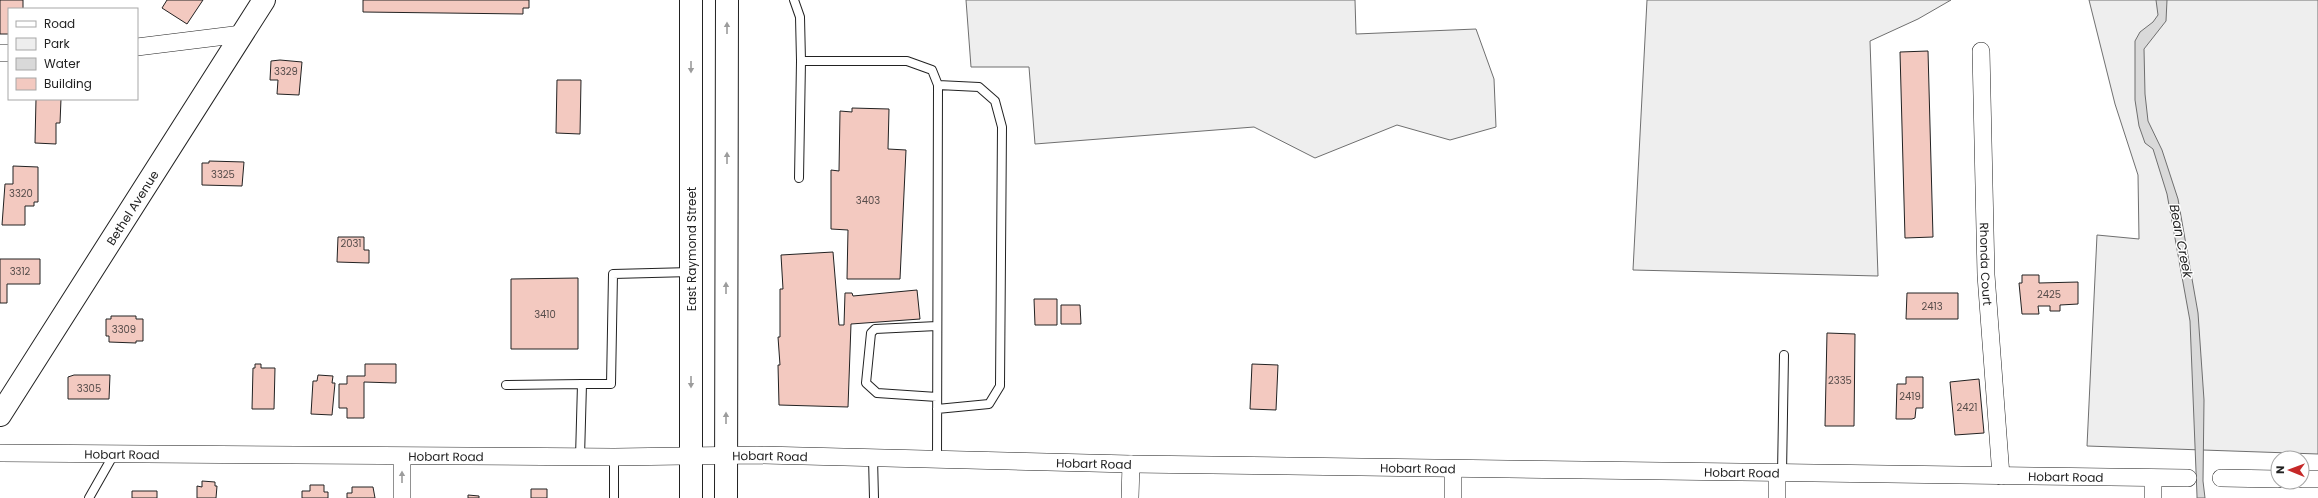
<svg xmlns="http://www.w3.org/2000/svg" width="2318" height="498" font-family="Poppins,sans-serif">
  <rect width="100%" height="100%" fill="#fff"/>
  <path fill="#eee" stroke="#6f6f6f" d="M966 0H1355L1356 34 1476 29 1494 79 1496 127 1450 140 1397 125 1315 158 1254 127 1035 144 1029 67H971Z
    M1647 0H1951L1918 19 1870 41 1878 276 1633 270Z
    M2089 0H2318V454L2087 446 2097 235 2139 239 2138 175 2115 104Z"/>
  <path fill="#d9d9d9" stroke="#6f6f6f" d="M2156 0H2167L2166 21 2144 49 2145 94 2148 121 2162 150 2178 199 2198 313 2204 400 2203 481 2205 498H2197V496L2190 321 2167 194 2153 149 2145 143 2139 126 2135 100V41L2140 32 2153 22 2158 15Z"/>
  <path fill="#f3c9c0" stroke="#222" d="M0 0H23V9H9V34H0Z
    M167 0H203L187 24 162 8Z
    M363 0H529V8H523V14L363 12Z
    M1928 51 1933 237 1905 238 1900 52Z
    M280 60 302 62 299 95 277 94 278 80H270L271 61Z
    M557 80H581L580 134 556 133Z
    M36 99H61L60 123H56V144L35 143Z
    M852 108 889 109 888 149 906 150 900 279H847L848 230 831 229V170L839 171 840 111 852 112Z
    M209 161 244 162 242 186 202 185V163H209Z
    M13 166 38 167V202H34V206H25V225H2L5 184H13Z
    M338 237H364V250H369V263L337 262Z
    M833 252 839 325H844L845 293H852L853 296 917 290 920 319 851 324 848 407 779 405 778 365H780L778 337H780V289H783L781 255Z
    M0 259H40V284H7V303H0Z
    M2022 275H2039V283L2078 282V304L2060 305V311H2050V306H2038L2039 314H2022L2019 283H2022Z
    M578 278V349H511V279Z
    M1907 293H1958V319H1906Z
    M1034 299H1057V325H1035Z
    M1061 305H1080L1081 324H1061Z
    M111 316H136V319H143V341H136V343L109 342V336H106V319H111Z
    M1827 333 1855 334 1854 426H1825Z
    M255 364H261V368H275L274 409H252L253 368H255Z
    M365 364H396V383L364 382V418H347V408H339V384H347V376H365Z
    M1252 364 1278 365 1276 410 1250 409Z
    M74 375H110L109 399H68V377Z
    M318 375 333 376 332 383H335L332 415 311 414 313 381H317Z
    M1906 377H1923V408H1916L1915 418 1912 419H1896L1897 384H1906Z
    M1979 379 1984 433 1955 435 1950 382Z
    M202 481 215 482V486H217L216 498H197V486L202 487Z
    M310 485H324V492H328V498H302V491H310Z
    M352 487H373L375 498H347V493H352Z
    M531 489H547V498H531Z
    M132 491H157V498H132Z
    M468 495 479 496V498H468Z"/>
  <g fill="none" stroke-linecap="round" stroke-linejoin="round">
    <g stroke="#222" stroke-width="10">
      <path id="lane" d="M794 0 800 17 801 61H907L932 70 938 85 937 460
        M799 178 801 61
        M506 385 582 384
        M937 397 877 393 866 383 871 333 875 329 937 326
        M937 409 989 404 1000 386 1002 127 995 101 979 87 938 85
        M580 457 582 384H611L613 274 691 272
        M873 458 874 498
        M1782 473 1784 355
        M89 498 114 454
        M614 498V457"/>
    </g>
    <g stroke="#222" stroke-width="18">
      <g id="street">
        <path d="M137 47 242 34"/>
        <path id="s1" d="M1981 51 1986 275 2001 476"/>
        <path d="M0 53H9"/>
        <path id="s2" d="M0 453 614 457 757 455 1131 464 2188 478"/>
        <path d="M1777 473V498"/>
        <path d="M2221 478 2278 479"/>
        <path d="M2302 479H2318"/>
        <path d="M402 498V457"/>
        <path d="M1130 498 1131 464"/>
        <path d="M1453 498V469"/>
        <path d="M2153 498V478"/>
      </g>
    </g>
    <g stroke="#222" stroke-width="24">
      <g id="secondary">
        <path id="s3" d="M0 415 264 0"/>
      </g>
    </g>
    <g stroke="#222" stroke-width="24">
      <path id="primary" d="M691 498V0
        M726 498 727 0"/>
    </g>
    <use href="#lane" stroke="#fff" stroke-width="8"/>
    <use href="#street" stroke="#fff" stroke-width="17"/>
    <use href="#secondary" stroke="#fff" stroke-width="22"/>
    <use href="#primary" stroke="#fff" stroke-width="22"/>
  </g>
  <defs><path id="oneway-solid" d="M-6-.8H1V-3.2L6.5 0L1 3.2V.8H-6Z"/></defs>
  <g fill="#9c9c9c">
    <use href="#oneway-solid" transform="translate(727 28) rotate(-90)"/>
    <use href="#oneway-solid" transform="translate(691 67) rotate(90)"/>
    <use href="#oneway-solid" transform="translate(727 158) rotate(-90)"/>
    <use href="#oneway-solid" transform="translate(726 288) rotate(-90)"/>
    <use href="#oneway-solid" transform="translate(691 382) rotate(90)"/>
    <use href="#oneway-solid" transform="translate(726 418) rotate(-90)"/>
    <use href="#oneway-solid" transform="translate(402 477) rotate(-90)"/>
  </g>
  <g text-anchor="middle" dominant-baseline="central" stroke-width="3" stroke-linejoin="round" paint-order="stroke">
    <g font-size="10" fill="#564c4a">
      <text x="286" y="71">3329</text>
      <text x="223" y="174">3325</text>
      <text x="21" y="193">3320</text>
      <text x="868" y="200">3403</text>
      <text x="351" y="243">2031</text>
      <text x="20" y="271">3312</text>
      <text x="2049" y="294">2425</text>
      <text x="1932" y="306">2413</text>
      <text x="545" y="314">3410</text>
      <text x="124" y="329">3309</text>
      <text x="1840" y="380">2335</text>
      <text x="89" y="388">3305</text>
      <text x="1910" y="396">2419</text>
      <text x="1967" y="407">2421</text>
    </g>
    <g font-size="12" fill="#222" stroke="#fff">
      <text stroke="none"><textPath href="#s3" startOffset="246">Bethel Avenue</textPath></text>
      <text transform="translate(691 249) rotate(-90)">East Raymond Street</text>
      <text stroke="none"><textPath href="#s1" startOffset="213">Rhonda Court</textPath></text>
      <text stroke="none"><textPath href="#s2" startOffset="122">Hobart Road</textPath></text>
      <text stroke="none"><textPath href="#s2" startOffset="446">Hobart Road</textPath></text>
      <text stroke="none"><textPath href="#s2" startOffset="770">Hobart Road</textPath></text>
      <text stroke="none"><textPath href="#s2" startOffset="1094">Hobart Road</textPath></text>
      <text stroke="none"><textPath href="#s2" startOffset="1418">Hobart Road</textPath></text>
      <text stroke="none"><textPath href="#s2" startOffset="1742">Hobart Road</textPath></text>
      <text stroke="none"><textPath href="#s2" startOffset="2066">Hobart Road</textPath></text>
    </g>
    <g font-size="13" font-style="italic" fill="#222" stroke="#fff">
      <text transform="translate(2181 241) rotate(79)">Bean Creek</text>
    </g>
  </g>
  <rect x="8" y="8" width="130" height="92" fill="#ffffff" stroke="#a7a7a7"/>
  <rect x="16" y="21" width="20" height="6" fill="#ffffff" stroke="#a7a7a7"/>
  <text x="44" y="28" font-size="12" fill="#222222">Road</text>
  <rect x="16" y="38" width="20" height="12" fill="#eeeeee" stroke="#a7a7a7"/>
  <text x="44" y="48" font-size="12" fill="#222222">Park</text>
  <rect x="16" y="58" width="20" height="12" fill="#d9d9d9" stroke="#a7a7a7"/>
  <text x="44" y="68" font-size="12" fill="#222222">Water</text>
  <rect x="16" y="78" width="20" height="12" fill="#f3c9c0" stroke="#a7a7a7"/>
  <text x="44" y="88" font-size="12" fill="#222222">Building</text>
  <g transform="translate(2290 470) rotate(271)"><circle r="19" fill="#ffffff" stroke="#a7a7a7"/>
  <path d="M0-3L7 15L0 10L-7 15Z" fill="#c62828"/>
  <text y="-6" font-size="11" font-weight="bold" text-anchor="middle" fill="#222222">N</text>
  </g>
</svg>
